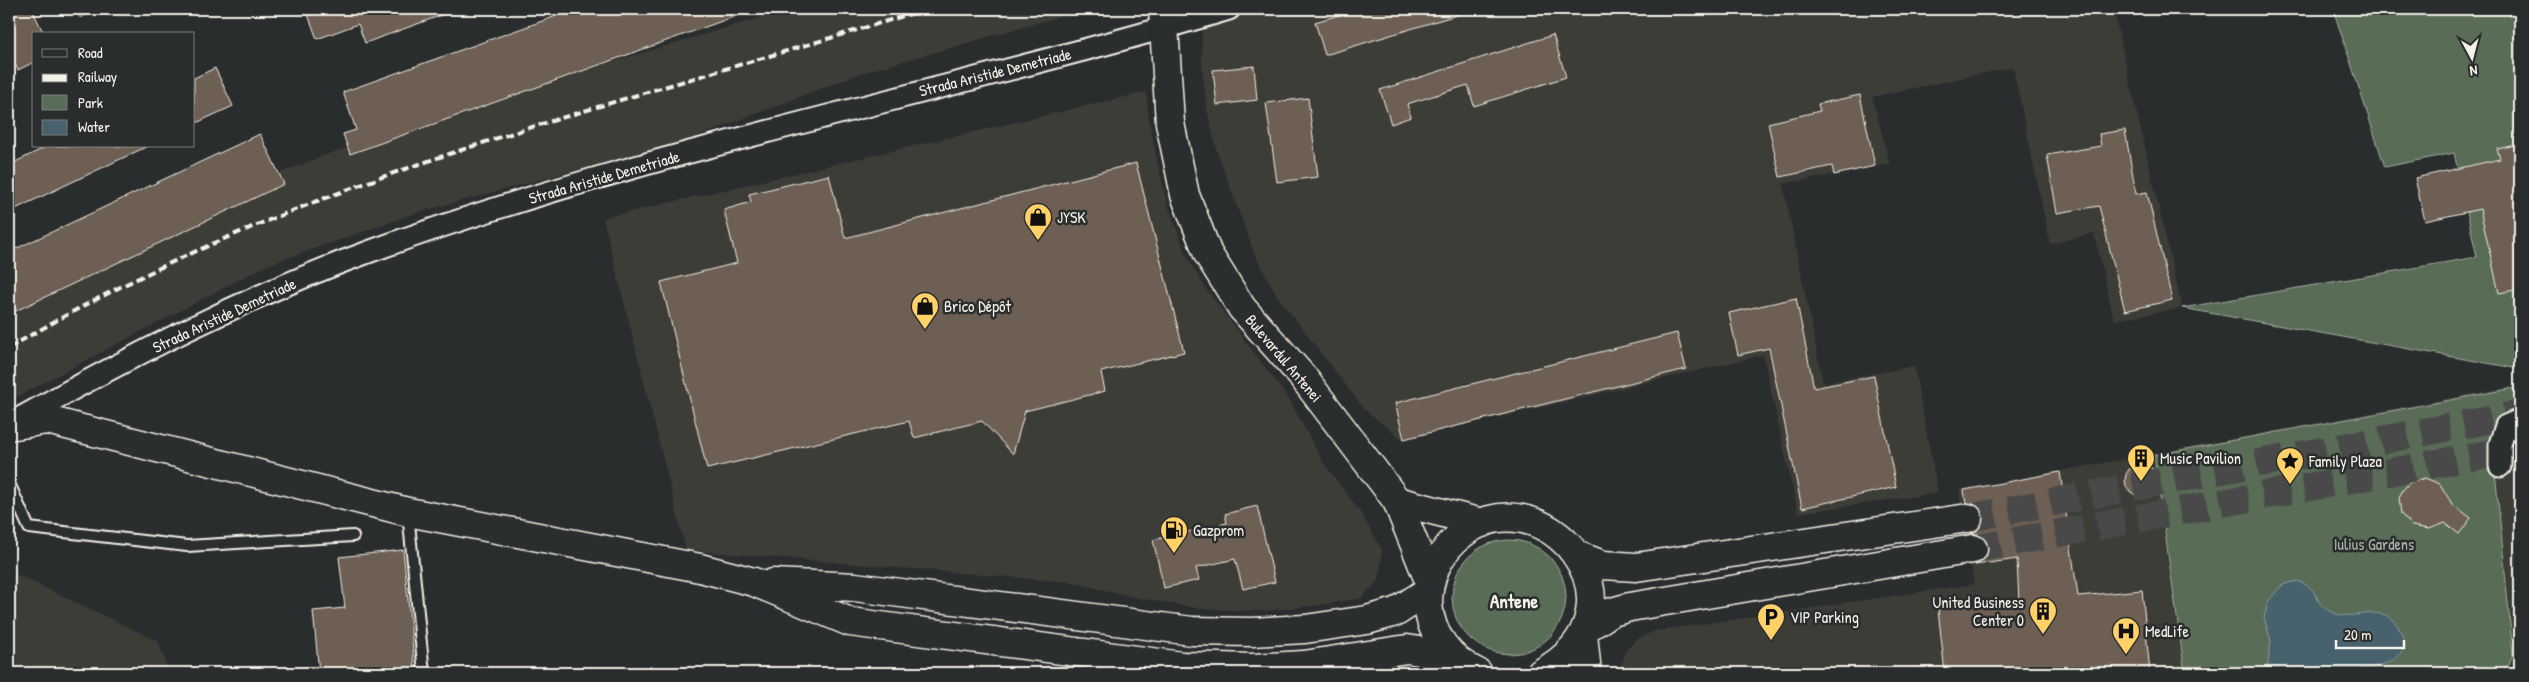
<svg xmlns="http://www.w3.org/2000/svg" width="2529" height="682" font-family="'Patrick Hand',sans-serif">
  <rect width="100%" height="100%" fill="#2a2d2e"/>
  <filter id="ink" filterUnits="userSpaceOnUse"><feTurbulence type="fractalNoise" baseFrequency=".02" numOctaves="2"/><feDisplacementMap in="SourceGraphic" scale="10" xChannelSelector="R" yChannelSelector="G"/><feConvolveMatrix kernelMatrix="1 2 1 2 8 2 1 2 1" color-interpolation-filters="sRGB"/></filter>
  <g filter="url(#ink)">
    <path fill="#3e3c39" d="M789 9H1086L858 74 683 142 419 212 265 266 9 401V303L108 251 245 187 331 153 572 74Z
      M1202 9H2113L2182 308 2114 320 2094 233 2050 244 2013 67 1872 97 1890 164 1783 184 1823 383 1914 366 1938 493 1798 513 1763 355 1403 440 1364 409 1276 294 1254 253 1217 151 1207 110 1202 65Z
      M1146 92 1150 128 1166 200 1187 257 1206 289 1289 399 1323 462 1361 513 1382 550 1379 580 1361 598 1321 605 1264 611 1202 609 1139 598 1070 582 686 550 603 218Z
      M2520 385V673H1619L1626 650 1639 638 1655 631 1974 584 1959 490Z
      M9 571 158 641 169 673H9Z"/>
    <path fill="#586c57" stroke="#a6aea0" d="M75 9H100L80 18Z
      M2333 9H2520V369L2182 308 2477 257 2454 153 2385 167Z
      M2520 387V452L2495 471 2513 654 2508 666 2484 673H2185L2154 455Z
      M1452 597a57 57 0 1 1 114 0a57 57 0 1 1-114 0Z"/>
    <path fill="#47626c" stroke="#8c9b9e" d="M2297 581C2321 588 2313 603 2329 611 2358 627 2390 590 2405 644 2404 647 2402 652 2400 654 2382 676 2303 673 2275 673L2267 670 2271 641 2264 618 2269 600 2282 585Z"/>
    <path fill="#6d5f53" stroke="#f4f1e8" d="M9 9H32L44 34H34V62L18 70 9 52Z
      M306 9H453V11L365 43 358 24 317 39Z
      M576 9H750V11L350 154 343 134 356 130 343 92Z
      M1359 9H1463V13L1325 55 1315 22Z
      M1553 35 1566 77 1474 106 1468 85 1407 104 1411 117 1391 124 1380 90Z
      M1254 66 1257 100 1217 105 1213 70Z
      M215 68 233 106 194 124V78Z
      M1860 95 1875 166 1834 175 1832 166 1780 177 1768 123 1820 111 1818 104Z
      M1308 98 1318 177 1277 182 1266 103Z
      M2125 130 2136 194 2147 192 2172 300 2125 311 2099 206 2057 213 2047 155 2101 146 2099 134Z
      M260 134 284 184 9 314V252Z
      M2520 144V289L2499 293 2480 209 2425 221 2415 178 2500 159 2497 149Z
      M48 146H148L9 212V165Z
      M1136 163 1184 352 1101 372 1105 391 1025 411 1013 454 982 421 914 438 909 421 707 469 661 282 737 263 724 210 751 202 749 194 829 175 845 238Z
      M1796 298 1814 388 1874 376 1896 487 1802 508 1769 348 1738 355 1729 313Z
      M1677 333 1686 369 1404 439 1395 403Z
      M2125 480a16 16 0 1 1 32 0a16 16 0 1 1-32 0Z
      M2060 472 2078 596 2142 590 2150 673H1945L1938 609 2019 602 2017 559 1975 565 1987 555 1988 547 1985 539 1978 534H1971L1978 530 1982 524 1983 515 1980 508 1974 504 1966 503 1964 490Z
      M2425 478 2440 484 2452 504 2471 518 2459 534 2445 523 2429 529 2412 526 2401 514 2399 497 2403 490 2409 483Z
      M1257 506 1275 582 1243 589 1235 559 1196 568 1199 580 1164 588 1153 540 1227 523 1225 514Z
      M403 550 415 670 385 673H319L313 611 345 608 339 557Z"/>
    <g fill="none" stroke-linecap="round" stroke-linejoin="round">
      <path stroke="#484a4a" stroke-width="28" stroke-dasharray="28 14" stroke-linecap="butt" d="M1968 518 2520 414
        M1973 549 2520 448"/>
      <g stroke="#f4f1e8" stroke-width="14">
        <path id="lane" d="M9 483 29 528 187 546 353 536
          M408 513 424 673"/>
      </g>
      <g stroke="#f4f1e8" stroke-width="25">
        <path id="street" d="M15 421C129 357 247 296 371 251 650 149 944 94 1229 9
          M2500 466V444L2506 426 2520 420"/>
      </g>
      <g stroke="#f4f1e8" stroke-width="31">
        <path id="secondary" d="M1163 9 1170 123 1185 195 1208 254 1242 308 1303 377 1397 501 1430 583
          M9 426 47 420 408 512 700 568 754 582 850 622 1182 666 1253 668 1304 665 1407 649 1451 656
          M1397 501 1482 523
          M1579 556 1603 565 1636 567 1968 518
          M773 583 855 587 1192 631 1252 632 1305 629 1367 620 1396 612 1428 591
          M1585 629 1612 612 1630 607 1973 549
          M1583 634 1587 673
          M1478 673C1450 660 1430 635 1428 603 1428 579 1438 555 1456 539 1540 463 1660 608 1541 673"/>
      </g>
      <use href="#lane" stroke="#2a2d2e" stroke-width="10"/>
      <use href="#street" stroke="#2a2d2e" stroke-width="21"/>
      <use href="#secondary" stroke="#2a2d2e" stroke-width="28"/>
      <path stroke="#f4f1e8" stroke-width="4" stroke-dasharray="8 4" stroke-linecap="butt" d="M9 348C289 180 617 105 926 9"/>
    </g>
  </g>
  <defs>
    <g id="shop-pin" transform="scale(1.4375)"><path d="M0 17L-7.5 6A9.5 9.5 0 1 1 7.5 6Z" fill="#ffd166" stroke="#2a2d2e"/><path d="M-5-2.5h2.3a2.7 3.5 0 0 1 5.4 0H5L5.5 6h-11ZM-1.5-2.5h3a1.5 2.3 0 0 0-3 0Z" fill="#111"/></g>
    <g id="building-pin" transform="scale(1.4375)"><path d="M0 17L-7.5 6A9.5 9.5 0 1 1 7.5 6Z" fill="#ffd166" stroke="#2a2d2e"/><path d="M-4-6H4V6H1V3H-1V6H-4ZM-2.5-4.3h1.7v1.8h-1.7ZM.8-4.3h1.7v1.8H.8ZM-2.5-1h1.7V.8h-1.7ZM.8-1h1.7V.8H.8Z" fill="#111"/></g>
    <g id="sight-pin" transform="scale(1.4375)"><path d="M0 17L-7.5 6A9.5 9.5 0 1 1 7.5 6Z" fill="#ffd166" stroke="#2a2d2e"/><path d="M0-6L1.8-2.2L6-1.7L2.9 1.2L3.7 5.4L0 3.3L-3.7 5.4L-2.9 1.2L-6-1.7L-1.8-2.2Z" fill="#111"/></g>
    <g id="fuel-pin" transform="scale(1.4375)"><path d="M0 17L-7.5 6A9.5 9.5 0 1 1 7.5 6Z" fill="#ffd166" stroke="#2a2d2e"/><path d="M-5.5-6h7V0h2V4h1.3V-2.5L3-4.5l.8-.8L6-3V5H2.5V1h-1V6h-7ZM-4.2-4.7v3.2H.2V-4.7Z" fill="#111"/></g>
    <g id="parking-pin" transform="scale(1.4375)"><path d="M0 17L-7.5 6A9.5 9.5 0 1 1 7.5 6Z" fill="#ffd166" stroke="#2a2d2e"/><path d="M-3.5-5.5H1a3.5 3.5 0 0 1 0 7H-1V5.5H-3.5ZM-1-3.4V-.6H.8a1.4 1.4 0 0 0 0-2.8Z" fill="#111"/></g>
    <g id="hospital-pin" transform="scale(1.4375)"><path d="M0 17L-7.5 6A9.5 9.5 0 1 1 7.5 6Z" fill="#ffd166" stroke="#2a2d2e"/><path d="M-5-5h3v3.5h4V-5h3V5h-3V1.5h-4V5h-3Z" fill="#111"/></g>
  </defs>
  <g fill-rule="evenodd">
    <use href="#shop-pin" x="1038" y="217"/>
    <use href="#shop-pin" x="925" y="306"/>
    <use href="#building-pin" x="2141" y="458"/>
    <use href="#sight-pin" x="2290" y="461"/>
    <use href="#fuel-pin" x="1174" y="530"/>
    <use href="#building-pin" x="2043" y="611"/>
    <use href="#parking-pin" x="1771" y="617"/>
    <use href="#hospital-pin" x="2126" y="631"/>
  </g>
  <g text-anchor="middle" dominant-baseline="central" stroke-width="5" stroke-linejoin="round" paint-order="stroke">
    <g font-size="16" fill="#f4f1e8" stroke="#2a2d2e">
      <text transform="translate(995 72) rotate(-14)">Strada Aristide Demetriade</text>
      <text transform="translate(604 177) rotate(-16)">Strada Aristide Demetriade</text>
      <text transform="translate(224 315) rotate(-25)">Strada Aristide Demetriade</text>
      <text transform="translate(1284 358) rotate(50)">Bulevardul Antenei</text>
    </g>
    <g font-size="16" fill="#f4f1e8" stroke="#2a2d2e" text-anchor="start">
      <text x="1057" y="217">JYSK</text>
      <text x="944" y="306">Brico Dépôt</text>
      <text x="2160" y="458">Music Pavilion</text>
      <text x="2309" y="461">Family Plaza</text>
      <text x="1193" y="530">Gazprom</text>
      <text x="2024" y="602" text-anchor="end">United Business<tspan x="2024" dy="18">Center 0</tspan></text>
      <text x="1790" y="617">VIP Parking</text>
      <text x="2145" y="631">MedLife</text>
    </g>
    <g font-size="16" fill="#aeb5a7" stroke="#2a2d2e">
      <text x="2374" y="544">Iulius Gardens</text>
    </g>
    <g font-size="19" font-weight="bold" fill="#f4f1e8" stroke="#2a2d2e">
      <text x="1514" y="601">Antene</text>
    </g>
  </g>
  <rect width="2529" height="682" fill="none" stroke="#2a2d2e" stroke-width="30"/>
  <rect x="15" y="15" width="2499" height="652" fill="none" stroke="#f4f1e8" stroke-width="2" filter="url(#ink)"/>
  <rect x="32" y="32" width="162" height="115" fill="#2a2d2e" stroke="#7b7b78"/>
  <rect x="42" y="49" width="25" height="8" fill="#2a2d2e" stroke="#7b7b78"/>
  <text x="78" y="58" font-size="15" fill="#f4f1e8">Road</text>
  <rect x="42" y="74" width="25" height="8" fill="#f4f1e8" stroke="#7b7b78"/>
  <text x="78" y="82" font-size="15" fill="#f4f1e8">Railway</text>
  <rect x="42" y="95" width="25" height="15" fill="#586c57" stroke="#7b7b78"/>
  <text x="78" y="108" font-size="15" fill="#f4f1e8">Park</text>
  <rect x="42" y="120" width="25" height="15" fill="#47626c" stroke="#7b7b78"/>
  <text x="78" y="132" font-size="15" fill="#f4f1e8">Water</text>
  <g transform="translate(2472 58) rotate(173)" stroke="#2a2d2e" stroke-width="4" paint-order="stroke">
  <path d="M0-4L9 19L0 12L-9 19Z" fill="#f4f1e8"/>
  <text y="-8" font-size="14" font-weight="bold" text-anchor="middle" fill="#f4f1e8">N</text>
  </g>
  <path d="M2336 640v8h68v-8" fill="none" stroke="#f4f1e8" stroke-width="2.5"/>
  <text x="2344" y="640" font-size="15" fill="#f4f1e8" stroke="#2a2d2e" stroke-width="4" paint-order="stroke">20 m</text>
</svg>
